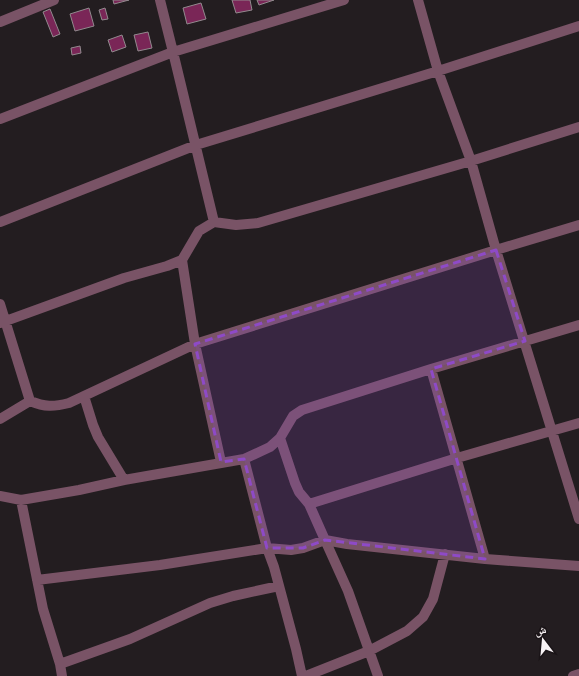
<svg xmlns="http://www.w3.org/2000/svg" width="579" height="676" font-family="Cabin,'Noto Naskh Arabic',sans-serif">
  <rect width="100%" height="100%" fill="#231d20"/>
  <path fill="#7a2657" stroke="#928a8e" d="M113 0H129L114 4Z
    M232 0H250L252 10 236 13Z
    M257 0H274L259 5Z
    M201 3 206 19 187 24 183 8Z
    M89 8 94 26 75 31 70 14Z
    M105 8 108 19 102 20 99 10Z
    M50 9 60 34 53 37 43 12Z
    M148 32 152 48 138 51 134 35Z
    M122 35 126 47 112 52 108 40Z
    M80 46 81 53 72 55 71 48Z"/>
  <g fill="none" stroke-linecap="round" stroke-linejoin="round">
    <path stroke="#795366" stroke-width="10" d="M160 0 173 52 214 222
      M418 0 438 71 471 161 496 250 579 519
      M0 22 54 0
      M0 119 173 52 344 0
      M0 222 196 145 438 71 579 26
      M182 260 195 344 221 462
      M0 304 30 401
      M0 323 124 278 167 266 182 260 199 231 214 222 236 225 258 223 471 161 579 127
      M431 369 485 559
      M84 396 93 425 98 437 124 480
      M30 401C45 407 53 407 69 403L195 344 496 250 579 225
      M0 419 30 401
      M280 438 295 483 299 492 309 504 325 540 347 544 485 559 579 566
      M244 459 267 548 274 567 296 649 302 676
      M0 496 21 500 79 490 124 480 244 459 270 447 280 438 293 416 302 410 431 369 579 325
      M21 500 43 609 60 664 62 676
      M309 504 457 458 579 423
      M37 580 160 565 267 548 291 550 303 548 325 540 348 591 378 676
      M60 664 130 639 210 603 233 596 279 586
      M306 676 369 651 407 631 423 617 433 599 445 554
      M573 676 579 674"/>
  </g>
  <path fill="#8e4ac7" fill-opacity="0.2" stroke="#8e4ac7" stroke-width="3" stroke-dasharray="8 5" stroke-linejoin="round" d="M496 250 525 341 431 369 485 559 325 540 303 548H267L244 459 221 462 195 344Z"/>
  <g transform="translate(543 640) rotate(344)" stroke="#1a1417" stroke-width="3" paint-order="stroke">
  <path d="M0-3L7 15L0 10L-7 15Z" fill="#f8f3f5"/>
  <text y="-6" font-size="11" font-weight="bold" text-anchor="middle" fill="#f8f3f5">ش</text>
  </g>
</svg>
